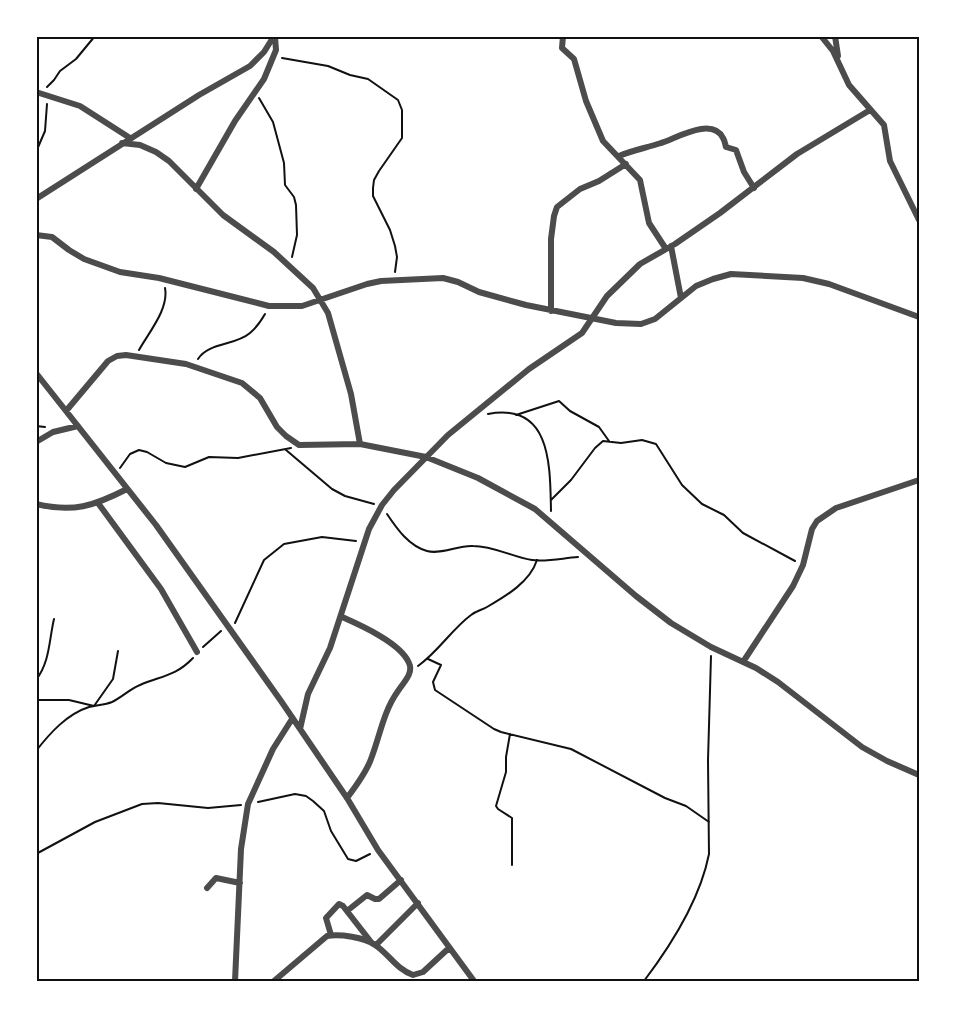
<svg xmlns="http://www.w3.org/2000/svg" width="955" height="1017" font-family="'Work Sans',sans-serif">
  <rect width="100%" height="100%" fill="#fff"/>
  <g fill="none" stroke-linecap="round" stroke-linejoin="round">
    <path stroke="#111" stroke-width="2" d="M282 58 328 66 350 75 368 79 398 100 402 110V138L379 171 374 180 373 188V196L390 230 395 246 397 257 395 272
      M47 87 54 80 60 71 76 59 95 36
      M259 98 273 122 284 163 285 185 294 197 296 205 297 235 292 257
      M36 152 45 131 47 104
      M139 350C149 332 169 309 165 288
      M198 359C209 342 235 346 250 333 256 328 261 321 265 314
      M488 414C552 402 550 467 551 511
      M516 415 559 401 570 411 599 427 609 441
      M36 426 45 427
      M286 450 332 489 345 496 374 504
      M120 468 130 454 139 450 147 452 166 463 185 467 209 457 238 458 291 448
      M551 500 571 480 595 448 603 441 621 443 642 440 656 444 682 485 702 504 724 515 743 533 795 561
      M387 514C397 529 409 546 427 551 441 555 458 545 473 546 494 546 512 557 532 560 547 562 563 558 578 557
      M235 623 264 560 284 544 322 537 356 541
      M203 647 221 631
      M428 659 441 665 433 682 435 690 494 729 501 732 571 749 665 798 686 806 709 822
      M418 666C439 651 451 630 471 615 476 611 482 610 487 607 506 596 530 582 537 560
      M36 680C50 662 49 640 54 619
      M36 700H69L94 706 113 679 118 651
      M510 734 506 757V772L496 806 498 809 512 818V865
      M36 751C50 733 67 714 89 707 97 705 105 705 112 702 122 697 130 689 140 685 161 676 176 676 193 658
      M258 802 295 794 306 796 313 801 324 811 331 831 348 859 356 861 370 854
      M36 854 95 822 142 804 158 803 208 808 241 805
      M644 981C672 944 700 900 709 854L708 760 711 656"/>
    <path stroke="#4c4c4c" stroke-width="6" d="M563 36 562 48 574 59 586 101 603 141 640 180 649 223 666 249
      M821 36 833 51 849 85 884 125 890 161 919 220
      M835 36 838 56
      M36 92 80 106 130 138
      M122 143 140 145 156 152 169 161 223 215 274 252 313 288 328 313 351 394 360 444
      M619 156C633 150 646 148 661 143 675 139 712 116 723 138 725 141 725 144 726 147L736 150 744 172 754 188
      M196 189 235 121 264 79 276 50 275 37
      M36 199 199 95 250 66 264 52 274 36
      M36 235 52 237 69 250 84 259 120 272 159 278 269 306H302L367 284 381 281 443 278 458 282 479 292 526 305 616 323 641 324 655 319 696 286 713 279 731 274 803 278 829 284 919 317
      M671 246 681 298
      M551 311V239L554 216 557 207 580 189 599 181 626 164
      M36 373 156 525 281 701 347 798 378 850 474 981
      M66 411 108 361 117 356 126 355 186 364 242 383 260 398 277 427 286 436 299 445 360 444 426 457 478 478 535 509 636 596 671 623 711 647 756 668 778 682 862 747 887 761 919 775
      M36 442 53 432 78 426
      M98 503 161 589 197 652
      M36 504C73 513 94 506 127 489
      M342 617C360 625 401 643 409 663 414 673 403 683 398 691 383 712 380 736 371 759 366 773 356 786 347 798
      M743 662 793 586 803 565 812 529 817 521 836 508 919 480
      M300 729 308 694 330 648 369 529 382 505 394 490 448 435 529 369 582 333 607 296 640 264 675 244 720 213 797 154 870 110
      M207 888 216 878 240 883
      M347 911 367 895 375 899H379L401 880
      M331 935 326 918 339 904 343 906 371 942
      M376 945 418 903
      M235 981 241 849 248 804 273 749 292 719
      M274 981 327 936C340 934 364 937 375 945 389 954 396 969 413 975L423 972 449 948"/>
  </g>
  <rect width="955" height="1017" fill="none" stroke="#ffffff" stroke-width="75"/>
  <rect x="38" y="38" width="880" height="942" fill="none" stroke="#111" stroke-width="2"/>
</svg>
